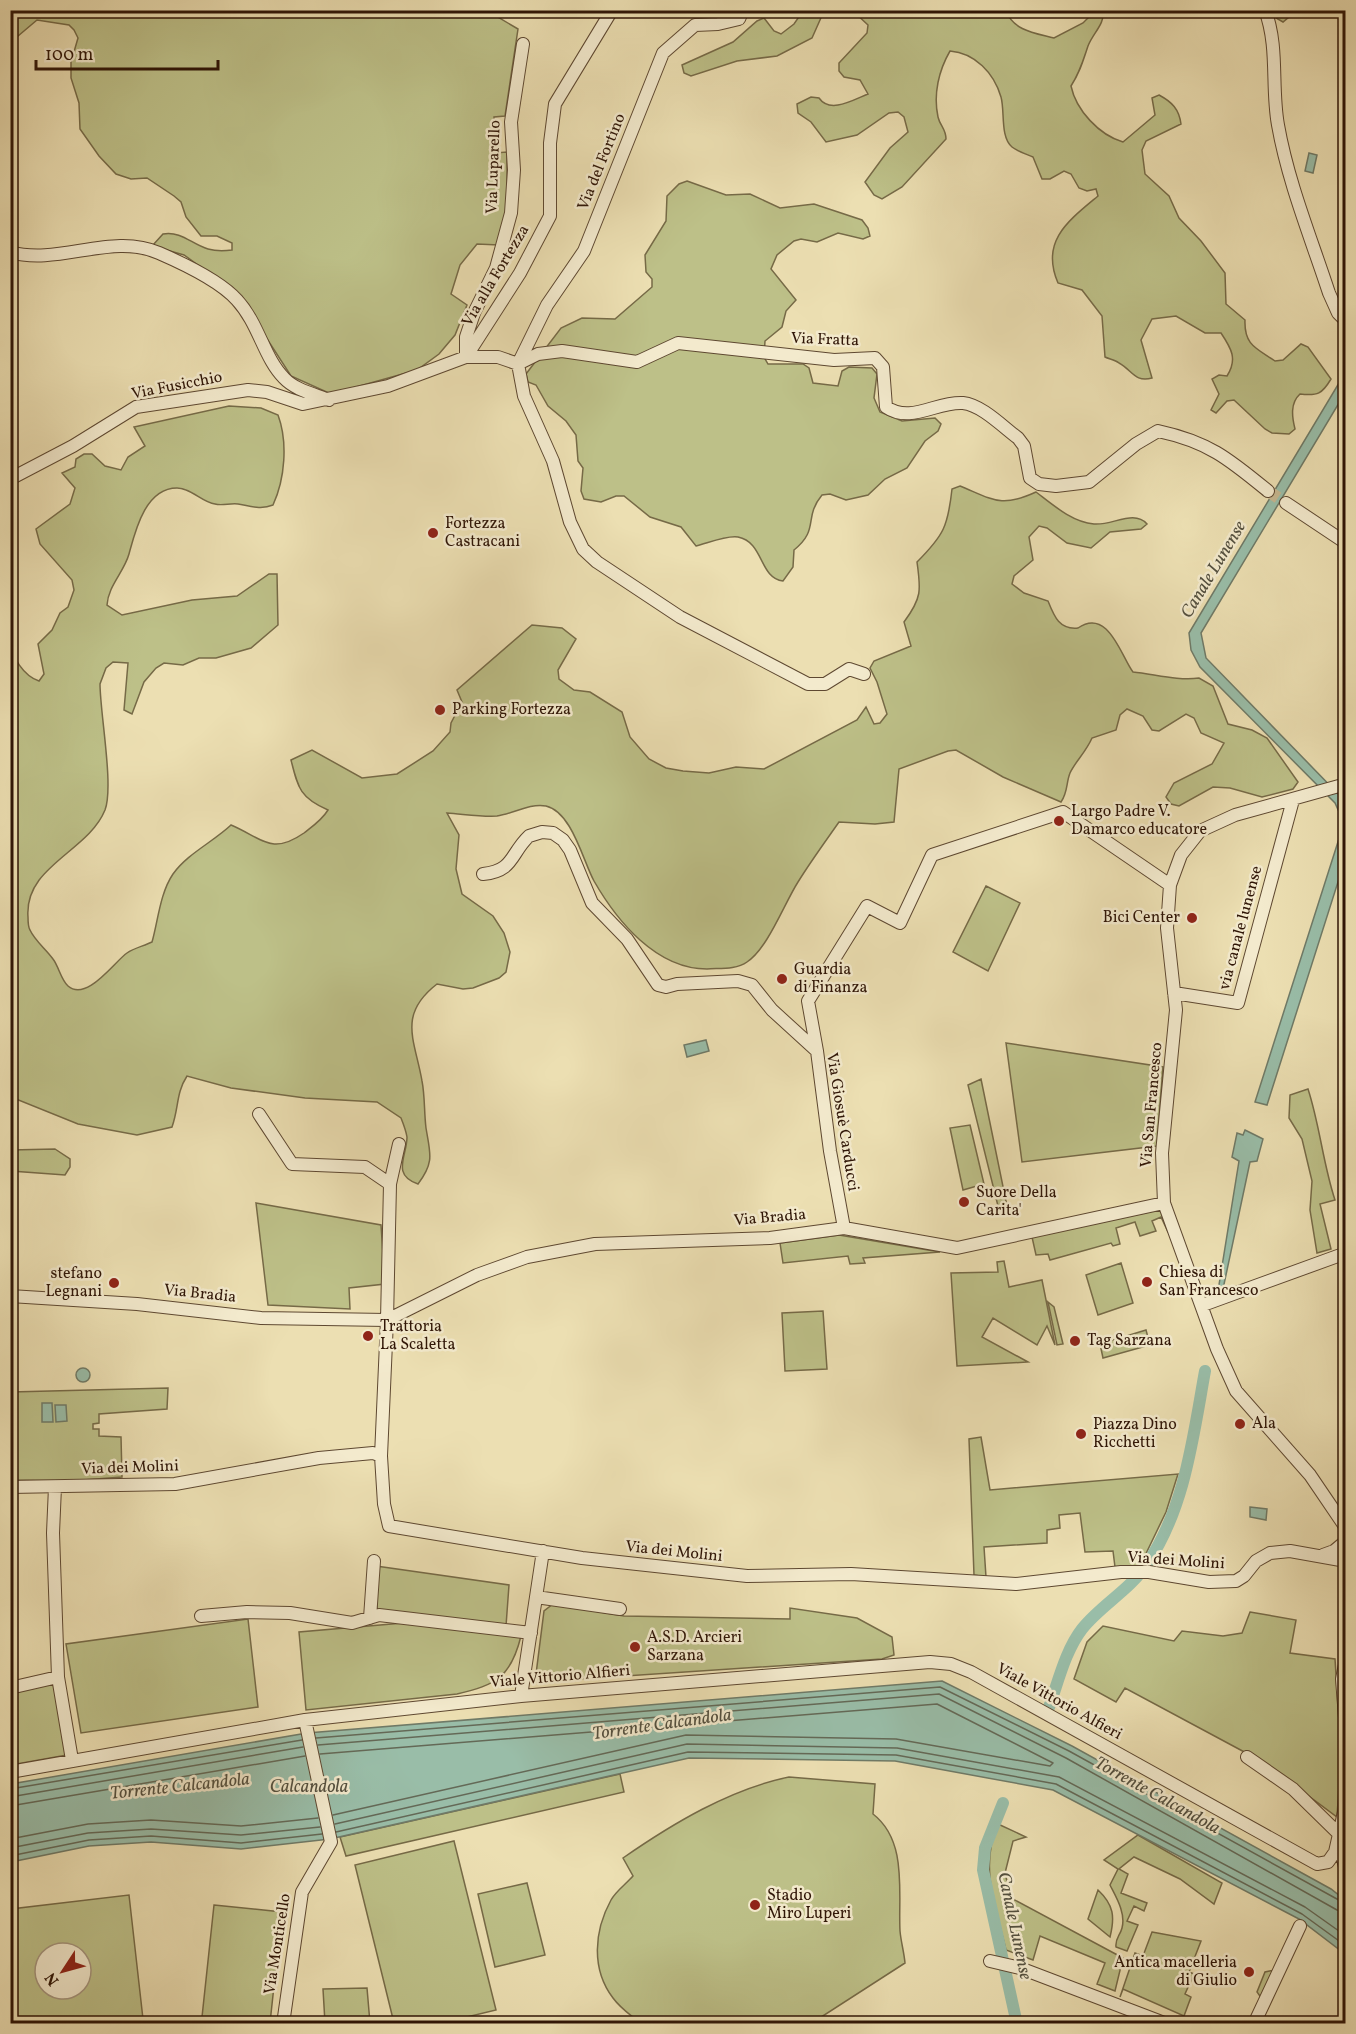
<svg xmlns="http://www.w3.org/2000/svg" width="1356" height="2034" font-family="Vollkorn,serif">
  <rect width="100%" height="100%" fill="#ecdfb2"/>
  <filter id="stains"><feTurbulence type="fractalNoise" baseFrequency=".00333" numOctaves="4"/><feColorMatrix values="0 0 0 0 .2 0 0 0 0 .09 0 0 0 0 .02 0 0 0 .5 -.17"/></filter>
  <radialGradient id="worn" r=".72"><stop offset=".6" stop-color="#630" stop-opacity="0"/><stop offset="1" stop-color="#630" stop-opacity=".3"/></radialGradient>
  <path fill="#bdc088" stroke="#766a47" stroke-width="1.5" fill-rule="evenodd" d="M11 10H486L518 29 505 116 494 117 495 153 507 152V214L499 245 477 244 460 265 451 294 467 305 455 335 439 354 417 370 331 394 291 376 238 294 184 255 152 246 163 234C182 231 191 244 208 249 215 251 225 251 232 250V243L217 236H201L186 217 181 202 174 196 147 178 131 179 116 174 99 156 80 129 79 103 71 78V62L78 38 74 30 69 25 37 20 11 42Z
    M803 11H824L812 38 777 56 737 61 691 76 684 73 682 65 733 42 757 21 764 18 774 31 781 34 794 24Z
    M853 11H1006C1014 31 1035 33 1054 38L1083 23 1095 11H1103C1105 24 1093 33 1088 46 1083 61 1080 72 1071 86 1076 110 1099 135 1123 142L1155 115 1152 98 1159 95C1172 102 1179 109 1181 124L1146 141 1142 150 1145 174 1169 196 1179 218 1201 241 1225 273 1226 304 1245 320C1244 345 1256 348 1275 361L1283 360 1301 344 1308 347 1331 379C1322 394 1318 396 1300 394 1290 403 1292 417 1295 429L1289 434 1272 433 1265 429 1234 400 1227 401 1216 413 1211 410 1219 394 1212 379 1219 375 1227 376C1238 359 1231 348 1221 333H1205L1176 316 1152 319 1141 340 1152 378C1135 383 1132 370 1119 363 1115 360 1109 359 1105 357L1102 316 1082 290 1058 283C1040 241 1068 221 1098 196L1096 189 1087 191 1079 188 1071 174 1064 171 1050 179H1042L1033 157C1026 154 1017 151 1012 147 1000 137 1005 111 1001 97 994 73 975 53 950 51 939 70 933 94 938 117 940 126 946 129 946 139L902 187 882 199 874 195 865 182 890 148 908 132 904 117 898 112 889 113 857 135 826 142 811 122 798 113 797 104 811 97 819 98C830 114 853 100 868 94L860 80 844 77 839 71V63L867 33 868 25Z
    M1272 11H1291L1289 17 1283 22 1276 18Z
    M687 181 726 195 750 194 780 208 814 204 862 220 868 228 870 236 863 239 838 233 817 242 801 239 794 241 777 255 771 269 796 300 786 311 782 327 765 341 764 357 768 364H803L809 368 813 383 838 386 842 371 849 367 872 368 877 374 874 398 880 412 902 421 935 418 941 424 938 431 925 441 907 468 885 479 868 495 846 500 830 494 822 495C803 518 820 529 794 550L793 567 783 581C759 578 764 542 738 537 727 535 708 543 696 546L681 527 650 517 624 496H616L601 502 584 499 581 491 583 468 578 461 576 435 566 421 548 406 536 385 528 382 526 374 561 328 582 318 615 319 652 287V279L646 272 645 255 666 221 667 196 679 184Z
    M229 406 261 408 278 415C288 442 285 479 273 505 261 510 250 506 238 504 230 503 222 506 215 504 202 502 191 488 177 488 145 488 135 532 129 554 124 572 108 586 107 605L122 615 192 600 237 596 269 574H277L278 625 251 648 216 658H199L183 665 164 663 156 668 144 682 132 714 124 710 128 663 113 662 106 668 100 684C100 713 114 786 105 810 88 852 24 866 28 917 28 921 28 927 30 930 35 941 46 949 53 959 59 967 61 980 68 986 87 1002 114 962 127 953 134 948 144 946 152 942 158 921 160 893 173 874 187 854 213 842 231 825 262 838 271 856 304 833 313 826 322 820 328 810 300 798 298 788 291 760L312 750 362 778 397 774 433 751 450 732 451 723 462 702 457 690 532 625 562 628 576 639 558 670 559 679 574 690 590 692 622 712 630 737 649 759 666 768 683 771 709 773 736 767 764 769 857 720 866 707 874 724 880 723 887 714 877 682 870 668 874 661 911 646 904 622C922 598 921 590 917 562 944 535 948 526 952 489L960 486C994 500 1001 508 1036 492 1053 505 1072 522 1094 524 1112 526 1134 509 1147 524L1141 529 1110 532 1091 548 1067 543 1047 528 1039 526 1029 537 1033 560 1014 576 1012 584 1024 593 1048 601C1054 616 1059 630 1078 628 1108 607 1121 656 1133 672 1154 674 1178 681 1199 678L1213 686 1228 724 1252 730 1267 738 1298 782 1293 789 1262 797 1230 788 1213 787 1179 806 1171 804 1166 797 1174 783 1212 764 1224 743 1201 733 1194 718 1186 714 1159 731 1152 730 1143 716 1127 709 1120 715 1116 730 1092 738C1086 752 1075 762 1070 773 1066 783 1068 792 1061 802L1003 777 956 750 948 751 899 769 894 822 875 824 839 822C825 842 811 861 798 882 784 904 768 948 747 962 736 970 719 968 707 969 656 969 617 921 594 881 583 861 572 812 546 806 529 803 513 814 497 816 481 817 463 814 447 813L459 835 456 869 462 894 493 916 504 933 510 952 506 972 499 978 473 988 463 989 437 984C397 1015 415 1040 422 1081 425 1096 424 1112 426 1128 430 1153 435 1162 418 1184 391 1175 407 1156 407 1137 406 1131 403 1123 401 1118L377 1102 305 1098 231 1088 187 1076C176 1093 179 1107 172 1127L137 1135 78 1124 11 1097V641C11 657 24 676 39 681L44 674 38 644 52 630 60 613 68 607 74 590 72 580 40 544 36 529 70 504 75 488 62 473 75 467 76 459 84 454H92L105 466 121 470 128 457 145 446 134 427Z
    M986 886 1020 903 988 971 953 952Z
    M1006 1043 1163 1067 1157 1146 1022 1162Z
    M981 1079 1008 1211 1000 1214 968 1085Z
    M1308 1089C1320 1126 1323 1164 1335 1200L1320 1204 1331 1249 1317 1253 1310 1210 1312 1181 1302 1139 1289 1118 1290 1095Z
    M970 1125 984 1184 963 1190 950 1128Z
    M55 1149 70 1159V1167L65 1175 11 1171V1150Z
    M256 1203 381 1225 385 1284 349 1288 350 1309 268 1305Z
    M1163 1209 1172 1232H1168L1161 1217 1152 1221 1156 1231 1140 1236 1135 1222 1116 1228 1120 1244 1113 1246 1111 1243 1050 1260 1048 1254 1036 1255 1032 1237Z
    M839 1235 940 1252 863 1258 865 1263 850 1264 848 1256 783 1263 780 1243Z
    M1004 1261 1009 1287 1042 1280 1055 1345 1047 1326 1037 1345 993 1318 982 1337 1028 1362 957 1366 951 1273 998 1272 997 1262Z
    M1121 1263 1133 1303 1098 1315 1086 1275Z
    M1048 1302 1054 1307 1063 1344 1057 1345Z
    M823 1311 827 1369 785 1371 782 1313Z
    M1146 1330 1150 1345 1103 1358 1100 1344Z
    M168 1388 167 1409 99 1414V1423L93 1424V1429H99V1436L121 1437 122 1477 70 1481 11 1480V1392Z
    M981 1437 990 1490 1178 1474 1166 1512 1140 1566 1115 1567 1113 1551 1085 1552 1080 1513 1059 1515 1060 1528 1047 1530V1543L984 1547 986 1577 974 1575 969 1439Z
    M376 1566 509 1585 506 1626 377 1611Z
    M553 1604 624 1616 790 1619V1608L857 1618 892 1637 894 1655 882 1659 535 1682 544 1611Z
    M1250 1612 1296 1620 1290 1653 1335 1659 1341 1754 1337 1817 1263 1762 1125 1688 1116 1702 1074 1679 1087 1642 1103 1626 1174 1641 1182 1631 1223 1636 1242 1633Z
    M248 1619 258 1707 81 1733 66 1644Z
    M415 1622 521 1636C511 1677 496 1685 457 1694L306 1710 299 1632Z
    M54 1681 67 1755 11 1765V1691Z
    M620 1774 624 1792 346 1856 340 1837Z
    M789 1777 875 1784 873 1814C908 1841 898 1893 900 1931 901 1942 904 1952 905 1963L812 2023H640C631 2015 621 2009 613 1998 591 1969 594 1931 611 1900 616 1891 626 1884 633 1876L623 1858C672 1824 730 1789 789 1777Z
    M998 1824 1026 1837 1013 1841 1005 1873 1011 1898 1123 1958 1115 1991 1097 1984 1105 1963 1040 1936 1033 1960 1006 1950C996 1908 979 1866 998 1824Z
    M1138 1835 1222 1883 1214 1904 1180 1879 1134 1857 1119 1869 1128 1874 1121 1893 1147 1903 1144 1911 1134 1906 1127 1921 1138 1925 1127 1951 1116 1947C1115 1938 1120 1936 1122 1928 1126 1913 1116 1897 1110 1885L1118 1869 1104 1860Z
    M454 1841 496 2010 442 2023H394L355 1865Z
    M527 1883 545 1955 495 1967 478 1894Z
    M1098 1890C1114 1905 1115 1917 1110 1937L1088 1919Z
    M129 1895 143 2019 106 2024 11 2023V1909ZM45 1953H81V1989H45Z
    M214 1905 282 1912 270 2023 202 2017Z
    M1152 1932 1201 1941 1189 1972 1194 1974 1185 1994 1191 1997 1184 2016 1123 1989 1120 1997 1135 1953 1143 1956Z
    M1275 1970 1262 1999 1257 1992 1265 1972Z
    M367 1988 370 2023H325L323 1989Z"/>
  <path fill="#99bda8" stroke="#6f7a67" stroke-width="1.5" d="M1309 153 1317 155 1313 173 1305 171Z
    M1345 373V393L1201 633 1206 658 1345 801V860L1267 1105 1255 1102 1344 823 1335 803 1200 667 1191 650 1189 633Z
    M706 1040 709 1051 687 1057 684 1045Z
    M1245 1130 1263 1139 1257 1161 1250 1162 1223 1289 1218 1291 1239 1161 1232 1157 1237 1133 1243 1135Z
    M76 1375a7 7 0 1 1 14 0a7 7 0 1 1-14 0Z
    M42 1403H52L53 1422H42Z
    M55 1405H66L67 1421 56 1422Z
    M1250 1507 1267 1509 1266 1520 1250 1517Z
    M942 1681 1072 1746 1331 1889 1345 1900V1954L1299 1919 1053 1790 895 1761 689 1758 330 1839 241 1849 151 1842 89 1846 11 1862V1784L307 1733Z"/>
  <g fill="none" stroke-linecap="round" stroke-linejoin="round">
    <path stroke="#646957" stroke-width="1.5" d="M316 1738 940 1687 1069 1751 1346 1904
      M318 1745 939 1694 1066 1758 1337 1910 1346 1911
      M320 1754 937 1704 1053 1763 1050 1766 896 1739 686 1735 333 1815
      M10 1789 302 1740
      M10 1797 303 1747
      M10 1806 305 1756
      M335 1824 687 1744 897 1748 1059 1777 1305 1907 1346 1936
      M336 1832 688 1752 896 1755 1056 1784 1302 1914 1346 1946
      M10 1839 88 1824 151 1820 241 1826 318 1818
      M10 1848 88 1833 151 1829 241 1835 320 1827
      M10 1856 89 1840 151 1836 241 1843 322 1834"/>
    <path stroke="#99bda8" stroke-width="12" d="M1048 1710C1058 1683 1065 1651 1082 1629 1101 1605 1130 1590 1147 1564 1185 1508 1193 1437 1205 1371
      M1003 1803 985 1848 983 1870 1017 2024"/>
    <path stroke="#c6b790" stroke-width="12" stroke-dasharray="12 6" stroke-linecap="butt" d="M1268 491 1286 503"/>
    <g stroke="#5e4831" stroke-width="14">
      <path id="minor" d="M743 10 739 19 718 24 695 25 663 53 584 251 547 305 518 364 524 396 553 461 570 522 583 549 597 562 680 617 808 684H825L849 669 864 674
        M1265 10C1279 47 1271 87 1278 125 1288 182 1311 238 1329 293L1338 313 1346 321
        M10 252C59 266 112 232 159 253 182 263 221 282 237 300 259 324 264 358 284 378 295 390 314 394 329 400
        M466 357 520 273 550 216V143L555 104 612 10
        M466 357V337L474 313 496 268 511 213 514 170 511 122 523 44
        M518 364 538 354 562 351 637 362 678 343 834 360 875 358 883 367 886 407C911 424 937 401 963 403 982 405 1003 427 1018 438L1024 446 1030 478 1039 484 1056 486 1089 482 1136 444 1158 431C1209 442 1229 459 1268 491
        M10 479 73 446 136 407 248 390 267 392 303 404 388 386 466 357H498L518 364
        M1286 503 1346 543
        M1346 784 1235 815 1200 831 1181 855 1170 885 1167 928 1176 1010 1162 1153 1164 1203 1217 1349 1236 1391 1310 1475 1346 1528
        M483 874C514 871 510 854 529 836L542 832 553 833 563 840 570 850 592 903 627 939 658 985 666 987 677 984 738 981 752 985 772 1010 817 1051 830 1151 844 1228
        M1174 993 1238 1003 1293 800
        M817 1051 808 1001 867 906 900 923 932 855 1063 812 1170 885
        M259 1114 292 1164 365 1167 390 1184
        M10 1296 137 1304 261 1318 387 1320 390 1184 399 1144
        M1203 1305 1346 1253
        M381 1456 387 1320 477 1275 527 1257 595 1244 770 1238 844 1228 957 1248 1164 1203
        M10 1487 175 1484 319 1458 373 1453 381 1456 384 1504 389 1526 582 1558 747 1576 851 1574 1016 1584 1121 1572H1149L1209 1582 1236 1581 1244 1576 1256 1561 1270 1553 1290 1551 1346 1561
        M55 1487 53 1533 58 1677 72 1760
        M1323 1555 1334 1551 1346 1541
        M536 1597 620 1609
        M201 1616 247 1612 290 1613 352 1623 379 1615 531 1633
        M370 1618 374 1561
        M1346 1660 1342 1679 1346 1730
        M10 1688 58 1677
        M521 1696 543 1551
        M1247 1757 1293 1789 1339 1834
        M10 1772 305 1720 521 1696 930 1662 951 1664 971 1672 1317 1864 1328 1862 1335 1852 1346 1803
        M1339 1843 1346 1871
        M990 1961 1020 1968 1167 2024
        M283 2024 302 1892 331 1842 305 1720
        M1254 2024 1300 1926"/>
    </g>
    <use href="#minor" stroke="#f3eacd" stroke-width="12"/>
  </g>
  <g fill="#8f2418" stroke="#f3eacd" stroke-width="2">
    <circle cx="433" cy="533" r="6"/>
    <circle cx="440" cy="710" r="6"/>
    <circle cx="1059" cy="821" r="6"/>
    <circle cx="1192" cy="918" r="6"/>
    <circle cx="782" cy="979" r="6"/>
    <circle cx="964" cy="1202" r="6"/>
    <circle cx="1147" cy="1282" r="6"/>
    <circle cx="114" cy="1283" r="6"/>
    <circle cx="368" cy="1336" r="6"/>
    <circle cx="1075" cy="1341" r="6"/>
    <circle cx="1240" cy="1424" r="6"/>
    <circle cx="1081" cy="1434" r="6"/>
    <circle cx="635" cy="1647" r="6"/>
    <circle cx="755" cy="1905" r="6"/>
    <circle cx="1249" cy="1972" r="6"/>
  </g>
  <g text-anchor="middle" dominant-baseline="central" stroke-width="5" stroke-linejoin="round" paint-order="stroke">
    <g font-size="16" fill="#2f1506" stroke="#f3eacd">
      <text transform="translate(602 162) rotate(-68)">Via del Fortino</text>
      <text transform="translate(494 167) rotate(-88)">Via Luparello</text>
      <text transform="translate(496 276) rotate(-59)">Via alla Fortezza</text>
      <text transform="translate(825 340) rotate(2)">Via Fratta</text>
      <text transform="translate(177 386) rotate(-11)">Via Fusicchio</text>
      <text transform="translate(1241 928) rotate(-75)">via canale lunense</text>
      <text transform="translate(1152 1105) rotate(-85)">Via San Francesco</text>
      <text transform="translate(842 1122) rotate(81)">Via Giosuè Carducci</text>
      <text transform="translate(770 1218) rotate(-5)">Via Bradia</text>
      <text transform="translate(200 1294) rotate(6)">Via Bradia</text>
      <text transform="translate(130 1468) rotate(-2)">Via dei Molini</text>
      <text transform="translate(674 1552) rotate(6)">Via dei Molini</text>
      <text transform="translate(1176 1561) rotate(4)">Via dei Molini</text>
      <text transform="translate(560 1677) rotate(-5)">Viale Vittorio Alfieri</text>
      <text transform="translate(1059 1702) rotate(29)">Viale Vittorio Alfieri</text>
      <text transform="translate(278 1944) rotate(-81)">Via Monticello</text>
    </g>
    <g font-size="16" fill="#2f1506" stroke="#f3eacd" text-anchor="start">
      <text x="445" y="524">Fortezza<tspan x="445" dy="18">Castracani</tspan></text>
      <text x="452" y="710">Parking Fortezza</text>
      <text x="1071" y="812">Largo Padre V.<tspan x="1071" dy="18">Damarco educatore</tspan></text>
      <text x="1180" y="918" text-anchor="end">Bici Center</text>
      <text x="794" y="970">Guardia<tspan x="794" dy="18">di Finanza</tspan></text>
      <text x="976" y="1193">Suore Della<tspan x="976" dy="18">Carita'</tspan></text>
      <text x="1159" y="1273">Chiesa di<tspan x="1159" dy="18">San Francesco</tspan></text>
      <text x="102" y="1274" text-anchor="end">stefano<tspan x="102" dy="18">Legnani</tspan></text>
      <text x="380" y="1327">Trattoria<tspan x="380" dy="18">La Scaletta</tspan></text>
      <text x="1087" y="1341">Tag Sarzana</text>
      <text x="1252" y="1424">Ala</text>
      <text x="1093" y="1425">Piazza Dino<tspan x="1093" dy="18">Ricchetti</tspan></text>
      <text x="647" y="1638">A.S.D. Arcieri<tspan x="647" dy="18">Sarzana</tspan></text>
      <text x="767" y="1896">Stadio<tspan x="767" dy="18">Miro Luperi</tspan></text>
      <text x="1237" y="1963" text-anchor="end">Antica macelleria<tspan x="1237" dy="18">di Giulio</tspan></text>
    </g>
    <g font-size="18" font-style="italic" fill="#54503f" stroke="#f3eacd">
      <text transform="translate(1214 570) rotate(-59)">Canale Lunense</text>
      <text transform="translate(662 1725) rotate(-8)">Torrente Calcandola</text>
      <text transform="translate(180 1787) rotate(-6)">Torrente Calcandola</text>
      <text x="309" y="1787">Calcandola</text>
      <text transform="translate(1157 1796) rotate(29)">Torrente Calcandola</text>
      <text transform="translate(1014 1926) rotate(78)">Canale Lunense</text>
    </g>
  </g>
  <rect width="1356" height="2034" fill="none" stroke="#ecdfb2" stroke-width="36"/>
  <rect x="12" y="12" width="1332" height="2010" fill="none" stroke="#2f1506" stroke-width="3"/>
  <rect x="18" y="18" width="1320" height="1998" fill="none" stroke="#2f1506" stroke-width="1.5"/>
  <g transform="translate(63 1971) rotate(234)"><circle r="28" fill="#f3eacd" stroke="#a5957d" stroke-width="1.5"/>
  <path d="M0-4.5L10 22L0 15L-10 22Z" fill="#8f2418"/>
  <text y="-9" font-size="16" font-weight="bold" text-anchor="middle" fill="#2f1506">N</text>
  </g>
  <path d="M36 60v9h182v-9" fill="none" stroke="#2f1506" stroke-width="3"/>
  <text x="45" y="60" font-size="18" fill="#2f1506" stroke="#f3eacd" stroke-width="4.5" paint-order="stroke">100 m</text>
  <rect width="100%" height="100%" filter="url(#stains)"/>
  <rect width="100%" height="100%" fill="url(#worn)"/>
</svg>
